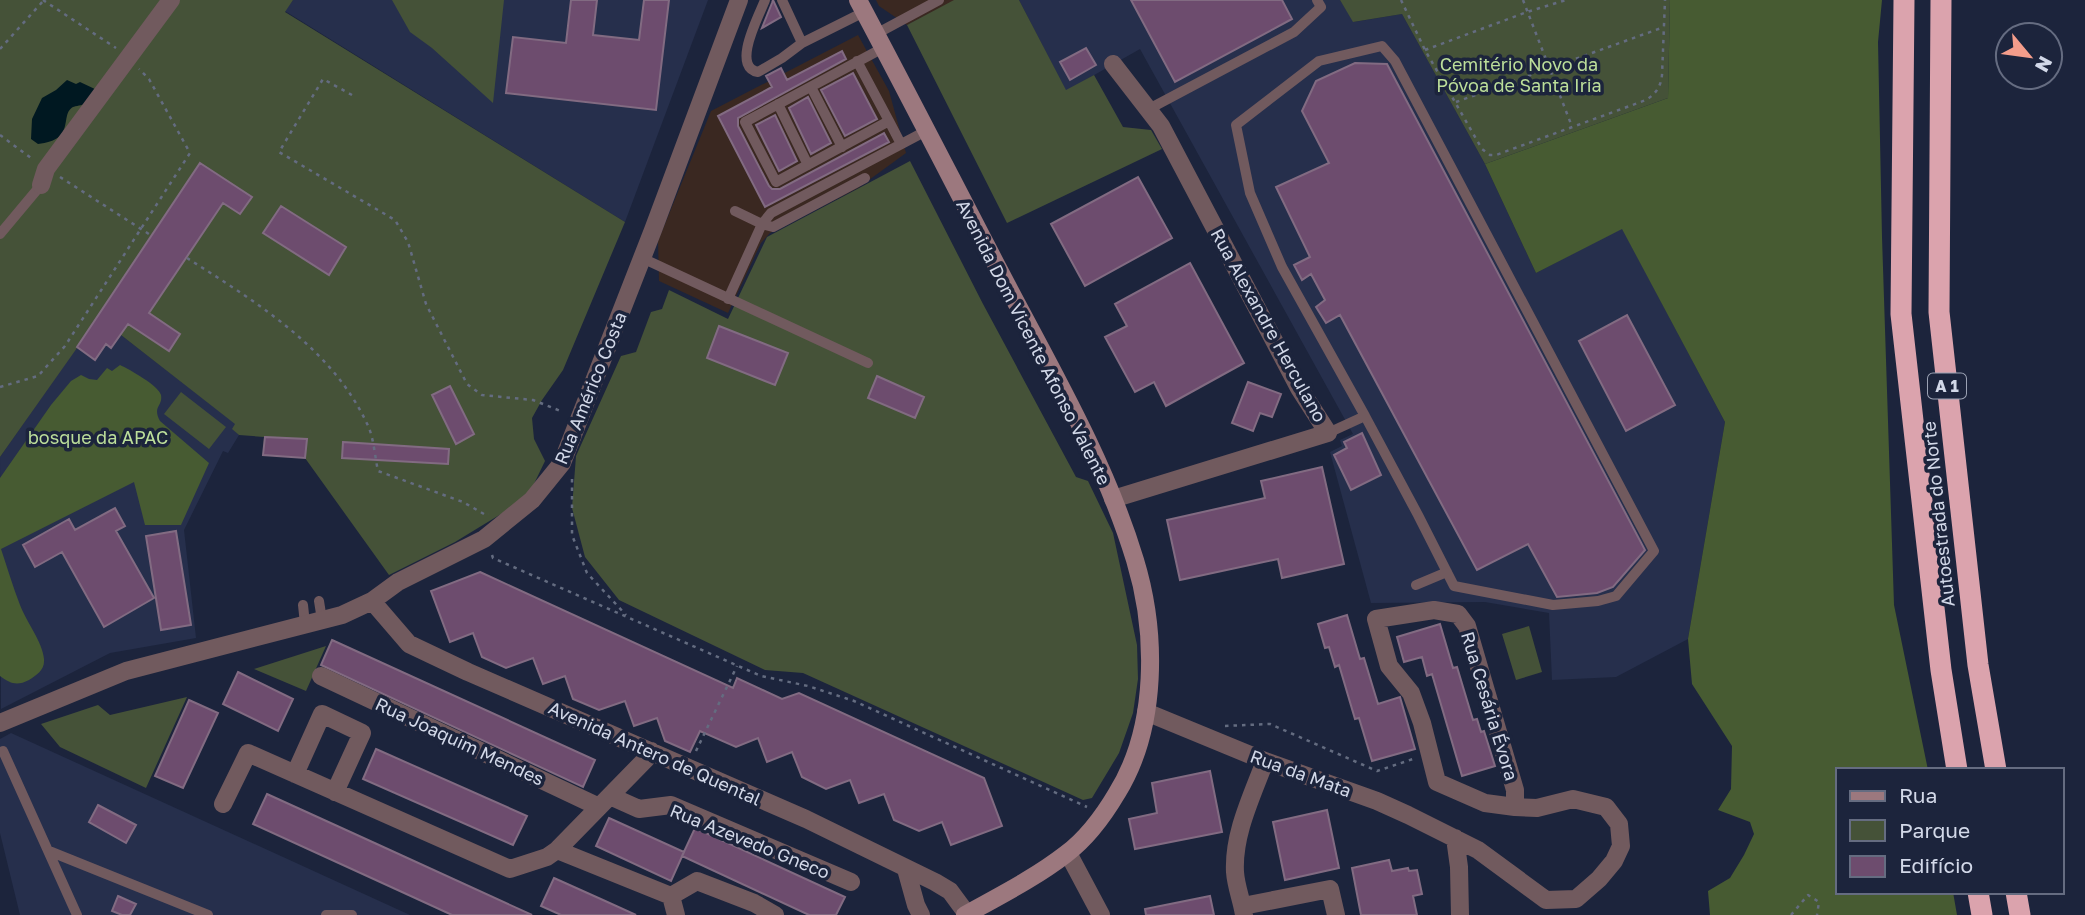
<svg xmlns="http://www.w3.org/2000/svg" width="2085" height="915" font-family="'Golos Text',sans-serif">
  <rect width="100%" height="100%" fill="#1c243c"/>
  <path fill="#3a2821" d="M876 0H956L907 25 879 6Z
    M858 35 889 91 906 153 858 188 770 233 761 243 728 313 659 281 658 241 711 111Z"/>
  <path fill="#262f4c" d="M293 0H708L625 222 285 11Z
    M1019 0H1340L1354 22 1402 14 1485 164 1536 273 1622 228 1725 422 1688 639 1616 677 1552 680 1549 613 1485 602 1371 603 1330 452 1342 446 1340 440 1353 434 1140 49 1066 91Z
    M121 335 236 424 233 429 239 435 228 453 223 451 184 530 196 638 110 653 1 709 0 457 77 347 106 344Z
    M11 733 410 915H20L0 833V739Z"/>
  <path fill="#455238" d="M0 0H293L285 12 625 222 563 370 542 400 532 418 534 439 545 461 532 488 511 508 455 542 389 575 305 458 263 455 264 437 239 435 232 429 235 424 121 335 111 348 106 345 95 360 77 348 0 457Z
    M392 0H504L493 103 432 48 410 32Z
    M954 0H1019L1066 90 1094 75 1123 127 1151 130 1162 149 1007 223 907 25Z
    M1340 0H1670L1668 98 1485 164 1402 14 1353 22Z
    M910 161 983 304 1076 477 1088 481 1113 533 1137 645 1138 679 1133 713 1119 753 1092 798 1083 800 803 673 765 670 619 600 585 557 572 508 576 456 621 356 636 352 651 312 662 309 669 290 728 319 767 237Z
    M181 392 226 427 209 449 164 414Z
    M1529 626 1542 672 1516 680 1502 634Z
    M326 646 306 691 254 669Z
    M187 697 146 788 60 747 41 724 98 705 110 715Z"/>
  <path fill="#475b32" d="M1670 0H1882L1878 42 1882 237 1894 605 1928 770H1838V892H1953L1957 915H1710L1708 891 1730 878 1744 855 1754 834 1750 822 1718 810 1731 789 1732 746 1692 684 1688 639 1725 422 1622 229 1536 273 1485 164 1668 98Z
    M120 365C129 369 159 386 161 395 163 407 152 406 160 421L209 463 181 525H145L134 482 1 549C7 567 13 587 20 605 26 621 43 643 44 659 45 670 37 675 29 680 17 686 11 684 0 676V478L51 405 71 381 81 375 89 379 97 380 107 368 112 371Z"/>
  <path fill="#001821" d="M67 80 76 84 80 82 97 90 85 104C83 105 75 106 73 107 59 115 77 140 38 144L31 139 32 119 42 98 56 90Z"/>
  <path fill="#6d4c6e" stroke="#826b82" stroke-width="2" d="M571 0H597L593 35 639 40 644 0H669L656 110 506 93 513 37 566 43Z
    M773 0 781 17 762 28 772 3Z
    M1131 0H1282L1292 19 1175 82Z
    M1086 48 1096 65 1070 80 1060 62Z
    M842 51 846 59 738 118V126L769 186 772 189H780L884 133 889 142 765 207 718 116 772 87 766 76 781 68 787 80Z
    M1355 63 1387 64 1645 550 1613 587 1597 593 1557 597 1528 544 1477 570 1340 315 1326 323 1316 307 1325 300 1311 274 1302 280 1294 265 1310 257 1276 187 1329 163 1302 111 1316 81Z
    M853 73 877 119 845 136 821 90Z
    M808 97 831 143 811 154 789 108Z
    M775 115 797 161 779 171 756 125Z
    M200 163 252 197 240 214 223 203 149 313 180 334 169 351 128 324 111 348 106 344 95 360 77 347Z
    M1138 177 1172 238 1085 286 1051 224Z
    M281 206 346 247 329 275 263 233Z
    M1190 263 1244 363 1166 406 1154 382 1135 392 1105 337 1127 326 1115 304Z
    M1627 315 1675 405 1626 431 1579 341Z
    M719 326 788 353 775 385 707 358Z
    M877 376 924 397 915 418 868 398Z
    M1248 382 1281 394 1272 417 1260 413 1253 431 1232 423Z
    M450 386 474 434 456 444 432 395Z
    M1362 433 1381 475 1351 490 1334 455 1347 448 1344 442Z
    M265 437 307 439 305 458 263 455Z
    M343 442 449 449 448 464 342 458Z
    M1322 467 1344 564 1282 578 1278 559 1180 580 1167 520 1265 498 1261 481Z
    M115 508 125 526 116 531 154 598 104 627 62 552 35 567 23 545 69 519 75 530Z
    M176 531 191 625 161 630 146 536Z
    M480 572 733 688 737 678 782 699 799 693 984 778 1002 826 951 845 942 822 919 831 894 820 884 794 859 803 850 780 826 789 802 777 792 752 767 762 758 738 736 747 700 731 690 752 665 741 657 718 634 726 625 701 599 710 573 699 565 676 543 684 533 658 506 668 482 657 473 633 450 642 431 591Z
    M1347 615 1360 659 1364 658 1378 704 1400 697 1415 749 1372 761 1359 718 1355 719 1339 665 1335 667 1329 647 1325 648 1318 624Z
    M1440 624 1453 668 1457 667 1473 720 1477 719 1481 732 1484 731 1495 766 1462 776 1432 674 1427 676 1422 657 1404 662 1397 637Z
    M332 640 595 760 583 787 321 665Z
    M238 672 293 699 278 731 223 704Z
    M189 700 218 713 183 788 155 776Z
    M376 749 527 816 513 845 363 779Z
    M1210 771 1222 832 1135 849 1129 819 1157 813 1152 783Z
    M267 794 379 845 532 915H452L402 892 253 824Z
    M98 805 136 825 126 843 89 822Z
    M1327 810 1339 868 1285 880 1273 822Z
    M609 818 684 852 671 881 596 846Z
    M695 828 845 897 836 915H809L682 856Z
    M1389 860 1392 871 1408 868 1409 871 1417 870 1422 894 1413 896 1417 915H1361L1352 868Z
    M554 878 603 900 636 915H561L541 906Z
    M118 896 136 904 130 915H122L112 911Z
    M1210 896 1214 915H1146L1145 909Z"/>
  <g fill="none" stroke-linecap="round" stroke-linejoin="round">
    <path stroke="#646c80" stroke-width="2.5" stroke-dasharray="3.5 5" stroke-linecap="butt" d="M43 0 116 48
      M1401 0 1425 50 1482 149 1490 155H1496L1646 100C1656 94 1661 86 1662 75L1665 0
      M1523 0 1571 124
      M0 49 44 0
      M1425 50 1527 12 1566 0
      M352 95 323 79 279 152 395 220 408 242 426 304 467 384 482 395 533 400 563 412
      M1456 102 1664 27
      M0 135 31 158
      M60 177 152 236
      M187 258C256 302 334 349 369 428 374 441 375 457 378 471L463 502 484 514H489
      M0 387 38 376 65 346 190 153 149 79 139 69
      M572 479V535L587 573 626 615
      M492 555 493 558 761 676 808 686 854 701 1087 807
      M1225 726 1270 724 1377 771 1413 759
      M696 751 737 666
      M1791 915 1808 895 1819 902 1817 915"/>
    <path stroke="#715a5e" stroke-width="10" d="M765 0C759 16 731 67 758 72L782 58 802 43
      M782 0 802 43 864 12
      M876 34 939 0
      M883 48 745 122 776 182 889 121 901 144
      M857 61 889 121
      M811 87 842 147
      M778 104 808 165
      M1147 110 1294 32 1321 7 1317 0
      M735 211 762 224 773 227 865 178
      M0 234 41 185
      M642 258 868 363
      M728 299 762 224 771 213 926 131
      M1328 433 1365 416 1418 515 1454 586 1553 605 1598 601 1616 596 1654 551 1395 61 1382 46 1319 61 1236 125 1250 193 1282 267 1365 416
      M1416 585 1447 572
      M319 601 322 620
      M303 605 305 624
      M3 751 77 915
      M49 851 208 915
      M326 915H352"/>
    <path stroke="#715a5e" stroke-width="18" d="M1113 64 1161 126 1299 388 1328 433 1113 499
      M41 185 46 169 171 0
      M372 601 409 644 468 672 806 819 935 882 950 891 967 914
      M1434 610 1458 614 1467 626 1515 790V807L1485 803 1437 782 1422 723 1411 693 1389 666 1376 619Z
      M321 676 599 807
      M1146 712 1265 761 1377 801 1408 815 1478 850 1546 900 1576 899 1599 879 1614 861 1621 846 1619 824 1606 807 1573 799 1537 808 1515 807
      M0 723 126 671 342 615 372 601 398 582 484 539 532 500 562 463 653 230 739 0
      M295 774 322 714 362 733 335 792
      M610 796 639 809 671 805 851 882
      M223 804 248 753 510 869 547 857 557 850 646 759 651 751
      M1455 838 1459 867 1460 915
      M557 850 671 896
      M1068 853 1101 915
      M906 869 916 905 921 915
      M671 896 697 881 754 903 775 915
      M671 896 676 915
      M1243 906 1330 889 1336 915
      M1244 915C1242 901 1236 887 1235 872 1233 834 1252 796 1265 761"/>
    <path stroke="#9c787e" stroke-width="18" d="M858 0C906 90 952 180 999 270 1048 364 1104 458 1135 560 1157 632 1158 727 1117 793 1104 815 1086 839 1066 854 1035 878 999 896 965 915"/>
    <path stroke="#dba3ad" stroke-width="21" d="M1904 0 1901 314 1941 670 1957 770
      M1941 0 1939 312 1978 665 1996 770
      M1978 892 1982 915
      M2016 892 2020 915"/>
  </g>
  <g text-anchor="middle" dominant-baseline="central" stroke-width="7" stroke-linejoin="round" paint-order="stroke">
    <rect fill="#1c243c" stroke="#9ba2b4" stroke-width="2" x="1928" y="373.5" width="38" height="25" rx="5"/>
    <g font-size="16" font-weight="bold" fill="#d2d8e8">
      <text x="1947" y="386">A 1</text>
    </g>
    <g font-size="18" fill="#bcde9a" stroke="#1c243c">
      <text x="1519" y="64">Cemitério Novo da<tspan x="1519" dy="21">Póvoa de Santa Iria</tspan></text>
      <text x="98" y="437">bosque da APAC</text>
    </g>
    <g font-size="18" fill="#d2d8e8" stroke="#1c243c">
      <text transform="translate(1269 325) rotate(61)">Rua Alexandre Herculano</text>
      <text transform="translate(1034 342) rotate(63)">Avenida Dom Vicente Afonso Valente</text>
      <text transform="translate(590 388) rotate(-68)">Rua Américo Costa</text>
      <text transform="translate(1938 514) rotate(-96)">Autoestrada do Norte</text>
      <text transform="translate(1490 706) rotate(73)">Rua Cesária Évora</text>
      <text transform="translate(460 741) rotate(25)">Rua Joaquim Mendes</text>
      <text transform="translate(655 753) rotate(24)">Avenida Antero de Quental</text>
      <text transform="translate(1301 773) rotate(20)">Rua da Mata</text>
      <text transform="translate(750 841) rotate(22)">Rua Azevedo Gneco</text>
    </g>
  </g>
  <rect x="1836" y="768" width="228" height="126" fill="#1c243c" stroke="#656c81" stroke-width="2"/>
  <rect x="1850" y="791" width="35" height="10" fill="#9c787e" stroke="#656c81" stroke-width="2"/>
  <text x="1899" y="803" font-size="21" fill="#d2d8e8">Rua</text>
  <rect x="1850" y="820" width="35" height="21" fill="#455238" stroke="#656c81" stroke-width="2"/>
  <text x="1899" y="838" font-size="21" fill="#d2d8e8">Parque</text>
  <rect x="1850" y="856" width="35" height="21" fill="#6d4c6e" stroke="#656c81" stroke-width="2"/>
  <text x="1899" y="873" font-size="21" fill="#d2d8e8">Edifício</text>
  <g transform="translate(2029 56) rotate(119)"><circle r="33" fill="#1c243c" stroke="#656c81" stroke-width="2"/>
  <path d="M0-5L12 26L0 18L-12 26Z" fill="#f49d8b"/>
  <text y="-10" font-size="19" font-weight="bold" text-anchor="middle" fill="#d2d8e8">N</text>
  </g>
</svg>
